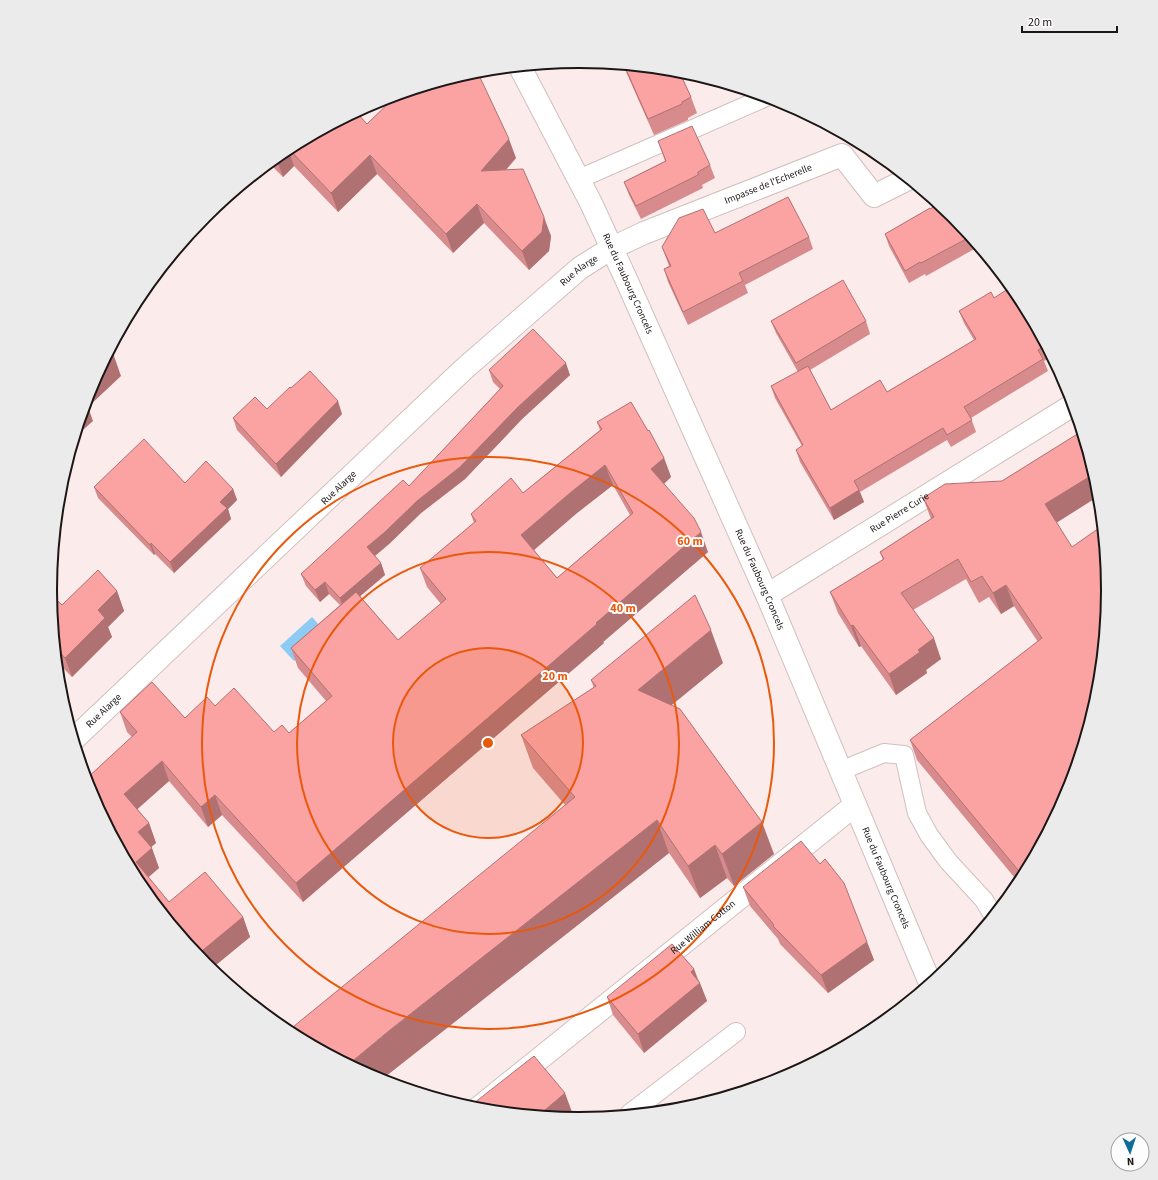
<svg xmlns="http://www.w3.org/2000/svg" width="1158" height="1180" font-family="'Source Sans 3',sans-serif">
  <rect width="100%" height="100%" fill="#fcebeb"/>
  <path fill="#8dcbf4" d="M312 617 326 633 294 661 280 646Z"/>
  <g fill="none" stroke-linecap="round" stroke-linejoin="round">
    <g stroke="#d0c0bf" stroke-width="20">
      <path id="service" d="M579 179 766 97
        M840 771 884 753 904 755 917 813 929 835 948 861 984 900 993 915
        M629 1114 736 1032"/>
    </g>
    <g stroke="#d0c0bf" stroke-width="24">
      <g id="minor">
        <path id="s1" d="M767 595 1073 405"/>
        <path id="s2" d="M74 739 464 369 580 268 612 248 644 233 842 155 874 196 908 179"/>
        <path id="s3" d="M477 1109 855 805"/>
      </g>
    </g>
    <g stroke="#d0c0bf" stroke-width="24">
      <g id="secondary">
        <path id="s4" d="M520 67 591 203 626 279 767 595 930 983"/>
      </g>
    </g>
    <use href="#service" stroke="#fff" stroke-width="18"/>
    <use href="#minor" stroke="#fff" stroke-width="22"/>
    <use href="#secondary" stroke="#fff" stroke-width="22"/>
  </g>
  <path fill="#d88b8c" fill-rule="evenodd" d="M623 65 679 71 691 97 697 113 688 118V120L654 135Z
    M356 112 367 124 516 158 506 170 551 236 549 251 529 270 484 223 453 253 377 174 338 212 294 166 283 177 269 163 285 150Z
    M658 141 710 165 715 178 702 185 703 188 641 219 629 195 624 182 665 161Z
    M930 209 953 216 978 247 926 276 925 274 909 283 889 246 885 234Z
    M715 233 809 237 813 249 745 285 748 293 688 325 668 282 664 269 669 266 662 247Z
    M1019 296 1052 357 1044 361 1048 371 971 418 976 432 951 447 947 440 860 492 864 502 834 520 800 462 796 450 802 446 775 398 771 386 798 372 776 333 771 321H866L870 334 810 370 831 410 887 392 974 340 964 323 959 311 994 298Z
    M489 370 570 375 522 419 465 479 421 513 389 544 375 556 381 563 385 575 360 596 398 640 441 604 427 587 420 568 474 523 471 514 523 493 600 430 597 422 648 431 664 458 671 477 664 484 708 552 603 642 604 643 303 902 222 815 208 827 169 781 137 809 149 823 156 843 151 847 159 868 148 877 169 902 243 917 250 937 211 969 205 964 139 884 132 737 127 732 120 712 185 718 215 706 274 732 289 733 326 701 298 668 291 648 340 605 329 594 320 602 306 586 301 574 409 486 500 389 493 382ZM613 485 630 515 557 578 534 550 577 513Z
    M267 409 342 414 281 477 237 430 233 418Z
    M1077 417 1098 487 1057 522 1068 793 1019 883 917 760 910 740 1038 642 1014 606 1001 614 989 597 979 603 966 579 913 610 941 659 926 670 927 673 896 695 861 646 859 647 838 613 830 592 883 560 880 552 931 519 923 498 1002 481 1078 434 1075 426 1077 424 1075 418Z
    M185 483 233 489 237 500 228 509 231 519 174 573 155 554 154 555 98 498 94 487Z
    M117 591 124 611 108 627 112 637 72 677 57 662 50 593 62 605Z
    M723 663 671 705 774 854 734 886 727 878 700 898 669 853 381 1080 376 1079 565 805 533 768 521 735 594 688 591 680Z
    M743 887 867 942 874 960 828 993 780 944 778 939 750 906Z
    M694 969 707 1001 644 1053 613 1015 607 997Z"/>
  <path fill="#b07172" d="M509 139 516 158 488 190 481 171Z
    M288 149 294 166 283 177 276 158 281 154Z
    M370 155 377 174 338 212 331 193Z
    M477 204 484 223 453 253 446 234Z
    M544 217 551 236 549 251 529 270 522 251Z
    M114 356 121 376 88 407 93 421 75 437 90 387 100 369Z
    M566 363 570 375 522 419 465 479 421 513 389 544 371 559 367 547Z
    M338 401 342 414 281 477 276 464Z
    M664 458 671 477 658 489 651 469Z
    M605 465 613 485 577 513 528 555 521 535 570 493Z
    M1094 474 1098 487 1099 496 1053 525 1045 504Z
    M233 489 237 500 228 509 231 519 174 573 170 562 220 502Z
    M859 490 864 502 834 520 830 508Z
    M701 532 708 552 603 642 604 643 303 902 296 883Z
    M151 543 155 554 154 555 150 545Z
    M381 563 385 575 344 610 340 598Z
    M325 582 329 594 320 602 315 590Z
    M1006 585 1014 606 1001 614 993 593Z
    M117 591 124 611 108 627 112 637 72 677 65 658 98 610Z
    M853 625 861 646 859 647 851 626Z
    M711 630 723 663 650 723 638 690Z
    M934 638 941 659 926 670 927 673 896 695 889 674 918 650Z
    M162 761 169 781 132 814 124 794Z
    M215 795 222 815 208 827 201 807Z
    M657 820 669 853 381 1080 376 1079 349 1064 390 1030Z
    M762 822 774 854 734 886 722 854Z
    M149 823 156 843 145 852 138 832Z
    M715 845 727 878 700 898 688 866Z
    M152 848 159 868 143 882 136 862Z
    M243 917 250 937 211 969 205 964 197 955Z
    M867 942 874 960 828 993 821 975Z
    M694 969 699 984 700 983 707 1001 644 1053 638 1034Z
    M565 1093 572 1112 564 1118 539 1115Z"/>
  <path fill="#fba2a3" stroke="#b07172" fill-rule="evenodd" d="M624 65 679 71 691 97 682 102V104L648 119Z
    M477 71 509 139 481 171 523 169 544 217 542 232 522 251 477 204 446 234 370 155 331 193 288 148 356 112 367 124 397 95Z
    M692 126 710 165 698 172V175L636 206 624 182 666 161 658 141Z
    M788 197 809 237 739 273 743 281 683 312 664 269 671 266 662 247 679 218 703 209 715 233Z
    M939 204 953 216 970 237 921 263 920 262 905 271 885 234 930 208V209Z
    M843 280 866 321 796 363 771 321Z
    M1011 287 1019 296 1046 346 1038 350 1043 359 964 407 972 420 947 435 943 428 854 481 859 490 830 508 796 450 803 445 771 386 808 366 831 410 880 380 887 392 976 339 959 311 991 292 994 298Z
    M533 329 566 363 518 407 460 467 417 501 385 532 367 547 381 563 340 598 325 582 315 590 301 574 403 480 409 486 503 386 489 370Z
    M110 351 114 356 100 369Z
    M310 371 338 401 276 464 233 418 255 397 267 409 290 387 291 388Z
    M631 402 648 431 649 430 664 458 651 469 694 518 701 532 596 623 597 624 296 883 215 795 201 807 162 761 124 794 149 823 138 832 152 848 136 862 169 902 205 872 243 917 197 955 139 884 90 792 86 779 137 732 120 712 152 682 185 718 207 697 215 706 234 688 274 732 282 725 289 733 332 696 291 648 356 592 398 640 446 599 420 568 476 521 471 514 511 478 523 493 602 429 597 422ZM605 465 633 513 557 578 521 535 570 493Z
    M1077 417 1094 474 1045 504 1072 547 1102 526 1108 590 1098 693 1068 793 1023 876 910 740 1042 638 1006 585 993 593 982 576 971 582 958 559 901 593 934 638 918 650 920 652 889 674 853 625 851 626 830 592 884 559 880 552 934 517 923 498 945 484 1002 481 1079 433 1075 426 1078 423 1075 418Z
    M144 439 185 483 206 461 233 489 220 502 227 508 170 562 151 543 150 545 94 487Z
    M98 570 117 591 98 610 105 618 65 658 56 648 50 593 62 605Z
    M695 595 711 630 638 690 680 709 762 822 722 854 715 845 688 866 657 820 390 1030 349 1064 288 1031 575 797 521 735 596 686 591 680Z
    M801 841 820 864 825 859 844 883 867 942 821 975 773 926 774 925 743 887Z
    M672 944 694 969 691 972 700 983 638 1034 607 997Z
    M534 1056 565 1093 539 1115 476 1109 469 1107Z"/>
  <circle cx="488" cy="743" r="95" fill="#e8590c" fill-opacity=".12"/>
  <g fill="none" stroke="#e8590c" stroke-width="2">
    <circle cx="488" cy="743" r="95"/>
    <circle cx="488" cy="743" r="191"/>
    <circle cx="488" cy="743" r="286"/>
  </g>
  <g text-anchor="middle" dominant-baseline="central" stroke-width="4" stroke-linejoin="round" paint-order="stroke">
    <g font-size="10" fill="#1c1616" stroke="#fdfdfd">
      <text stroke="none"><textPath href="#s2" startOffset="898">Impasse de l'Echerelle</textPath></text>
      <text stroke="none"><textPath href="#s2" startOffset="689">Rue Alarge</textPath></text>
      <text stroke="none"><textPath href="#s4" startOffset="242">Rue du Faubourg Croncels</textPath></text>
      <text stroke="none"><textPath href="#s2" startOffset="365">Rue Alarge</textPath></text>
      <text stroke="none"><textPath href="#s1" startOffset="156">Rue Pierre Curie</textPath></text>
      <text stroke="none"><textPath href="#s4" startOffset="566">Rue du Faubourg Croncels</textPath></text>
      <text stroke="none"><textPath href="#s2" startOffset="41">Rue Alarge</textPath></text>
      <text stroke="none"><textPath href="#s4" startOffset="890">Rue du Faubourg Croncels</textPath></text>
      <text stroke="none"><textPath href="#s3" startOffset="290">Rue William Cotton</textPath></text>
    </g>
  </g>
  <path d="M0 0H1158V1180H0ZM57 590a522 522 0 1 1 1044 0a522 522 0 1 1-1044 0Z" fill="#ebebeb" fill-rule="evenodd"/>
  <path fill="none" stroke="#1c1616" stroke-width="2" d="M57 590a522 522 0 1 1 1044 0a522 522 0 1 1-1044 0Z"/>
  <circle cx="488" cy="743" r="6" fill="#e8590c" stroke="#fdfdfd" stroke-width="2"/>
  <g font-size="12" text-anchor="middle" font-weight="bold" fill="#e8590c" stroke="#fdfdfd" stroke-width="4" stroke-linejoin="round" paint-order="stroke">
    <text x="690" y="545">60 m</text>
    <text x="623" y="612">40 m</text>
    <text x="555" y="680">20 m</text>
  </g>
  <g transform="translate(1130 1152) rotate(177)"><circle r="19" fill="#fdfdfd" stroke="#a3a1a1"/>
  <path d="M0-3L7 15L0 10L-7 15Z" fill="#0d6c9b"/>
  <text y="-6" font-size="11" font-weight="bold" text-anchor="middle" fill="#1c1616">N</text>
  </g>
  <path d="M1022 26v6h95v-6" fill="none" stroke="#1c1616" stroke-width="2"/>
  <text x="1028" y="26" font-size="12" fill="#1c1616" stroke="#fdfdfd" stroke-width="3" paint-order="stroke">20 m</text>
</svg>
